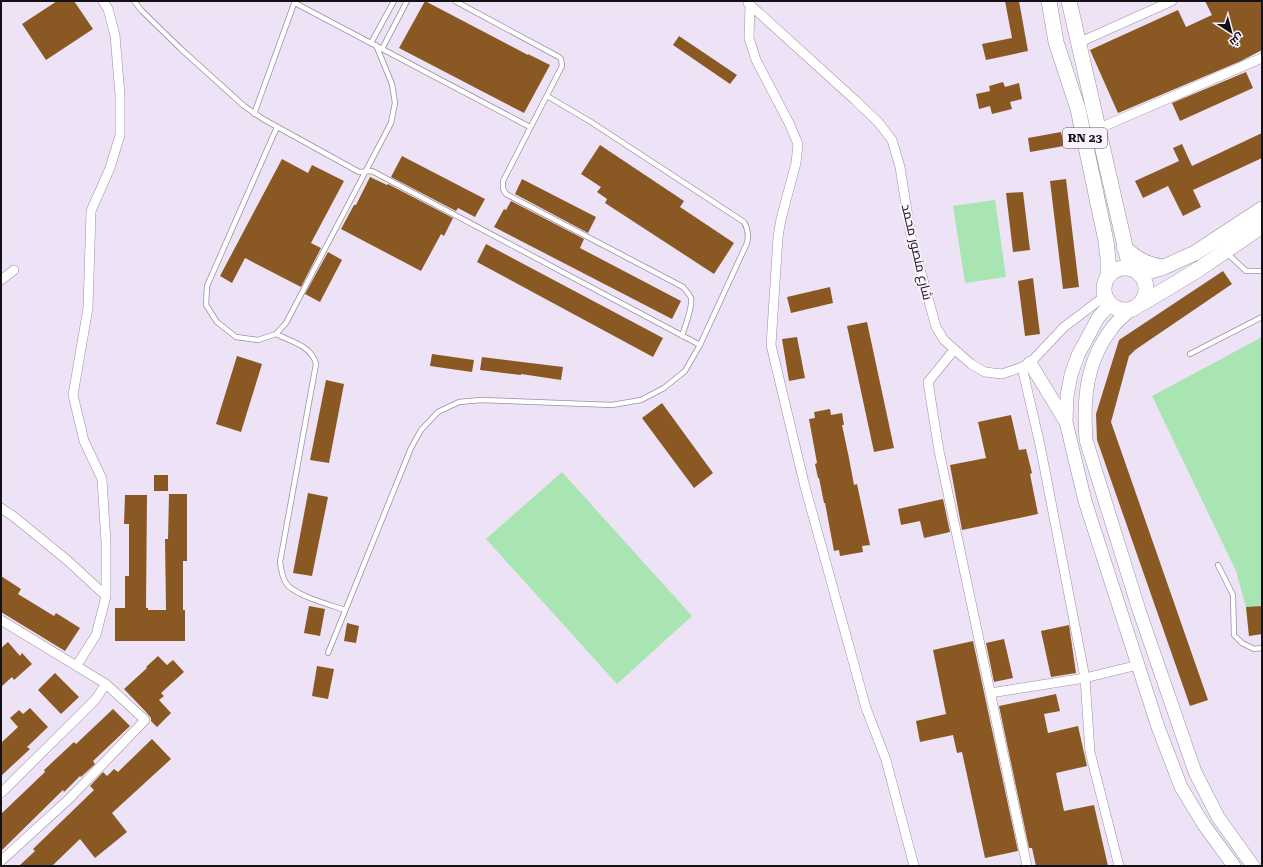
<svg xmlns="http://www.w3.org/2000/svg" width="1263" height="867" font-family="'Roboto Serif',Cairo,serif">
  <rect width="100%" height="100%" fill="#eee3f6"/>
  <path fill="#a9e4b3" d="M995 200 1006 277 965 283 953 206Z
    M1262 337V634L1249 636 1246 607 1236 571 1152 396Z
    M562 472 692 616 617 684 486 539Z"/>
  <path fill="#8a5923" d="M57 1H74L93 29 46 60 22 24Z
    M425 1 528 55V54L550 65 524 113 399 48Z
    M1005 1H1019L1028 51 986 60 982 44 1012 38Z
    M1205 1H1262V50L1241 61 1118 113 1090 50 1178 10 1186 27 1212 15Z
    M679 36 737 75 730 84 673 45Z
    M1246 72 1253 88 1180 121 1172 103Z
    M1003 82 1005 87 1019 83 1022 99 1010 102 1012 109 992 114 990 106 979 109 976 94 990 91 989 86Z
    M1061 132 1064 146 1030 152 1028 138Z
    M1262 133V158L1193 190 1201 207 1183 216 1168 186 1143 198 1135 181 1179 161 1173 148 1182 144 1192 166Z
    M600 145 684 201 680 207 734 243 714 274 605 203 607 199 597 192 601 187 581 174Z
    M402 156 485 199 475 217 458 208 456 211 391 177Z
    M282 159 308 173 312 165 344 181 311 243 321 248 301 287 245 258 232 283 220 276Z
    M370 177 387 185 388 184 453 218 444 236 441 234 421 271 341 229 354 205H356Z
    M522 179 596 217 588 233 515 194Z
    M1066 179 1079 287 1063 289 1050 181Z
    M1023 192 1030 250 1013 252 1006 193Z
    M511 201 584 239 580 248 681 301 672 319 494 227 504 209 506 210Z
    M486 244 663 338 653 357 477 262Z
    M328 252 342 260 320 302 305 294Z
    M1223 271 1232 284 1135 350 1129 356 1111 422 1208 700 1190 706 1097 440 1096 414 1119 340Z
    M1033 278 1040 334 1025 336 1018 281Z
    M830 287 833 303 791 313 787 297Z
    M867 322 894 448 874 452 847 326Z
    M797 337 805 378 789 381 782 339Z
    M432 354 474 360 472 372 430 366Z
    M237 356 262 364 241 432 216 424Z
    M482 357 563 367 561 380 521 374V375L480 370Z
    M326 380 344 384 329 463 310 460Z
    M662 403 713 473 694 488 642 418Z
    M830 409 831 415 842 413 844 425H842L849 458 854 485 857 484 870 545 862 546 863 552 840 556 839 550 834 551 825 503H824L819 478H818L815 464 817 463 809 419 815 418 814 412Z
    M1011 415 1019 450 1026 449 1032 473 1030 474 1038 514 962 530 950 465 986 458 978 422Z
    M154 475H168V491H154Z
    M308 493 328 497 312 576 293 573Z
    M169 494H187V561H183V610H185V641H115V608H125V576H129V524H124L125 495H147L146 608H148V610H166L165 539H168Z
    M943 499 950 532 924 538 920 521 901 525 898 509Z
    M1 576 21 589 18 594 54 616 56 613 80 628 65 651 1 612Z
    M309 606 325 609 320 636 304 633Z
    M1262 606V634L1249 636 1246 607Z
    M347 623 359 626 356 643 344 641Z
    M1069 625 1076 673 1051 677 1041 631Z
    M1004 639 1013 678 994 682 986 643Z
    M973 641 1018 851 985 858 962 752 957 753 953 735 920 742 916 721 946 714 933 650Z
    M8 642 20 656 22 653 32 664 14 680 12 677 1 687V648Z
    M158 656 167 665 173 660 184 672 161 693 164 696 159 700 171 713 157 727 151 721V718L146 712 124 689 147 668 146 667Z
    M317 666 334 669 328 699 312 696Z
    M55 673 79 697 61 714 38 690Z
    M1056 694 1060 711 1044 714 1048 733 1078 726 1087 766 1056 773 1064 811 1094 805 1108 866H1036L1032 848H1029L999 706Z
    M30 708 48 727 27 747 30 749 1 776V743L18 727 10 718 19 710 23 714Z
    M113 709 130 726 93 761 95 764 81 777 80 776 64 792 63 790 1 851V814L45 772 44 770 74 742 76 744Z
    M152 739 171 759 112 813 127 832 95 858 80 839 52 866H19L35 851 33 849 94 790 90 786 103 772 107 776 114 769 118 772Z"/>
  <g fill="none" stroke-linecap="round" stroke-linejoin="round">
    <g stroke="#9a90a1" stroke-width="6">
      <path id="lane" d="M134 1 142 11 181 49 244 106 263 119 359 172 372 171 700 345
        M455 1 559 57 561 59 562 66 503 181V189L506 194 683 287C686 291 689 293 691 298 693 307 685 326 682 336
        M295 3 530 127
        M371 43 394 1
        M382 49 407 1
        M254 114 295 1
        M277 127 207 286 206 305 217 322 236 337 258 340 276 334 286 323 391 123 395 103 392 84 376 45
        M1227 253 1246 271H1262
        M276 334C290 341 312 346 316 364L280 562C281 569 282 577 286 583 293 595 331 605 345 610
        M1190 354 1262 317
        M1218 565 1233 595 1234 635 1242 643 1254 649 1262 648
        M328 653 411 448 421 430 438 412 459 402 481 400 612 405 641 400 664 388 685 371 700 345 747 243C749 235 748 229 744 222L591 122 547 96"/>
    </g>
    <g stroke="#9a90a1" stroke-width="10">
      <path id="street" d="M748 3 855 100 878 122 892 140 900 167 911 236 936 327 944 340 971 364 985 372 1002 374 1022 367 1030 363 1064 327 1105 296
        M750 5 749 38 756 60 789 123 798 144 796 163 781 219 778 237 771 345 804 483 866 708 886 760 914 866
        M1078 43 1172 1
        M1095 130 1262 58
        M1 280 14 270
        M954 350 928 382 939 451 1027 866
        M1022 367 1040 445 1085 678 1090 752 1119 866
        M1 508 13 516 67 560 106 596
        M1 620 106 684 145 720 70 798 1 861
        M77 665 96 635 106 596V542L102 479 84 441 73 395 88 308 91 211 110 168 120 135V95L115 35 108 9 103 1
        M990 693 1085 678 1138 665
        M1 793 95 700 106 684"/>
    </g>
    <g stroke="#9a90a1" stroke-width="14">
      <path id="secondary" d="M1110 304 1098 318 1078 355 1071 375 1067 396 1066 422 1085 501 1158 727 1181 787 1204 825 1234 866
        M1130 310C1124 316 1117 321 1112 328 1086 362 1083 398 1086 440L1139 610 1195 772 1218 817 1253 866
        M1030 363 1066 422"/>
    </g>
    <g stroke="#9a90a1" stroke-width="16">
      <path id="primary" d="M1049 1 1056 42 1078 109 1106 241 1108 259V277
        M1069 1 1130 268
        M1124 247C1135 259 1147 265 1163 267
        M1104 289a21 21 0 1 1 42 0a21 21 0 1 1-42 0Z
        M1141 274 1164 267 1195 253 1262 209
        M1141 304 1196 271 1262 226"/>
    </g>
    <use href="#lane" stroke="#fff" stroke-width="4.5"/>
    <use href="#street" stroke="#fff" stroke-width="9"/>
    <use href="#secondary" stroke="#fff" stroke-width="13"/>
    <use href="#primary" stroke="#fff" stroke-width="15"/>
  </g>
  <g text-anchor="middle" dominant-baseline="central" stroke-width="4" stroke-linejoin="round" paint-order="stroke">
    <rect fill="#f9f2fd" stroke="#58545b" stroke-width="1" x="1063" y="128" width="44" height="20" rx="3"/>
    <g font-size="12" font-weight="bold" fill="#131016">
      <text x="1085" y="138">RN 23</text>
    </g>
    <g font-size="13" fill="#131016" stroke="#f9f2fd">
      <text transform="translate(917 252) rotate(77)">شارع منصور محمد</text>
    </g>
  </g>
  <rect width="1263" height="867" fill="none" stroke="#131016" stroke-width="4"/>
  <g transform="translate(1231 32) rotate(144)" stroke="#f9f2fd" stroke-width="3" paint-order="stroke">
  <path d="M0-3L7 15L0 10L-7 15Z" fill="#131016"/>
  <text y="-6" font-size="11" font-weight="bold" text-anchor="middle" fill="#131016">ش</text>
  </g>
</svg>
